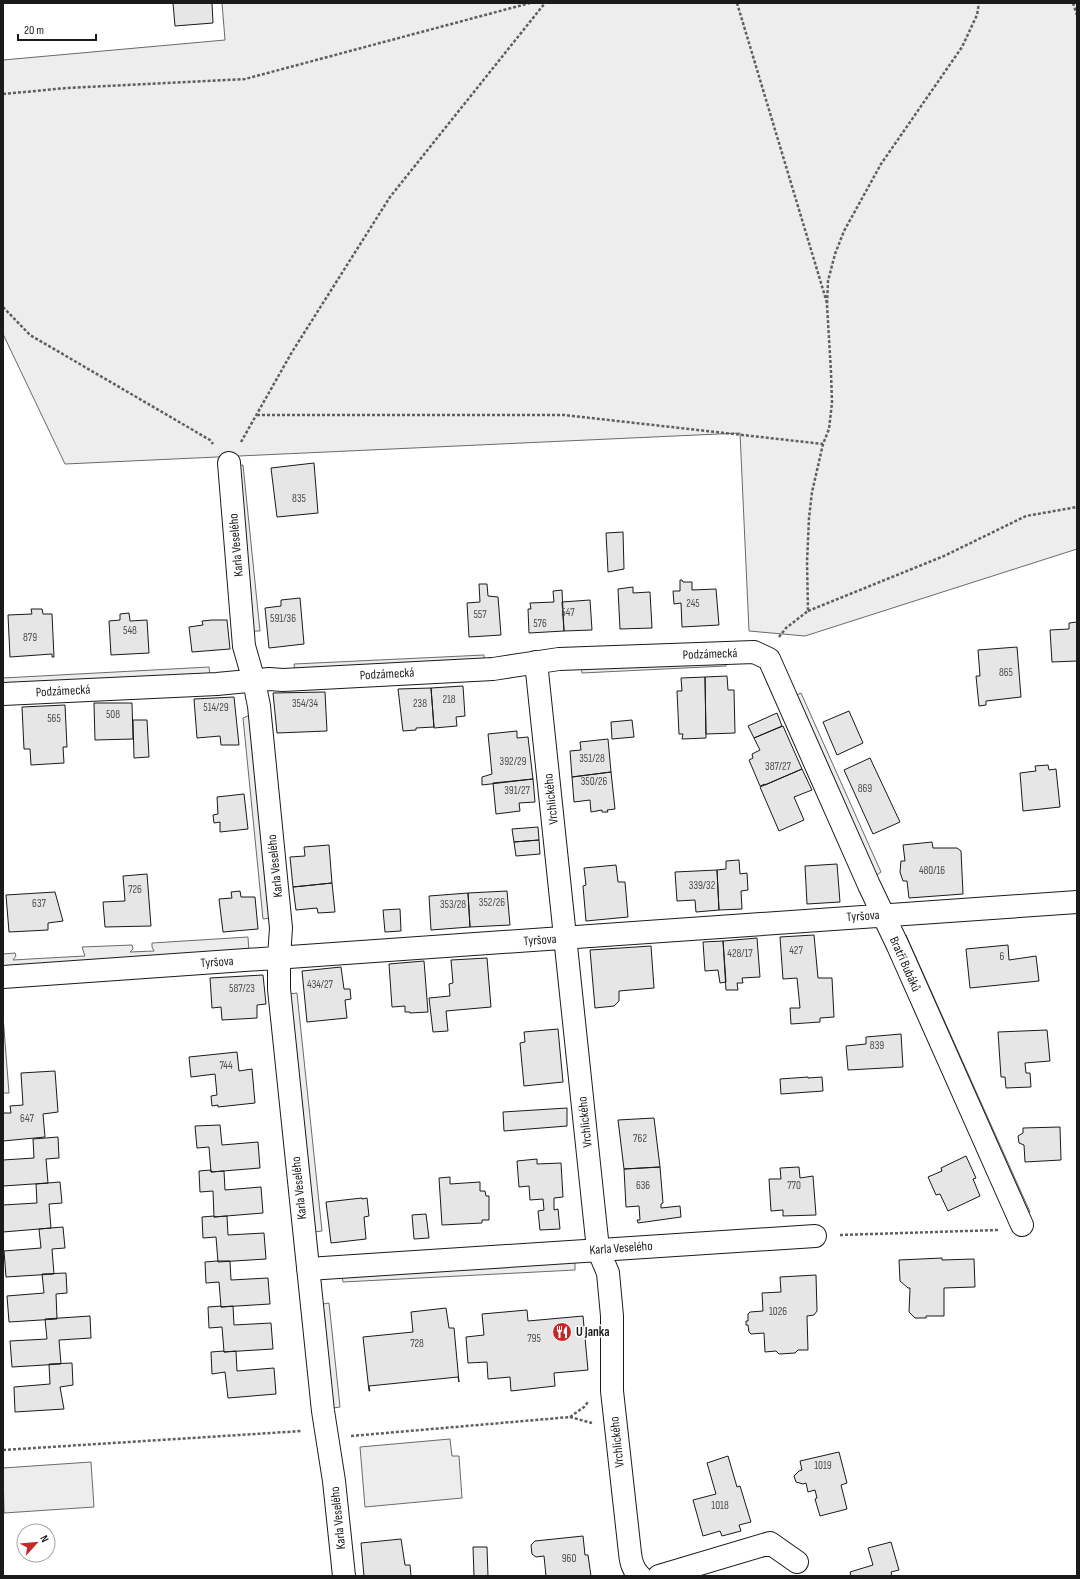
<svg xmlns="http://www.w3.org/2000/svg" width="1080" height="1579" font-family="'Sofia Sans Condensed',sans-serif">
  <rect width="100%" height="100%" fill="#fff"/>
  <path fill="#ededed" stroke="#6a6a6a" d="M222 3H1077V549L805 636 749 631 740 433 65 464 3 334V60L225 40Z
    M243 465 260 631H252L236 466Z
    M484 655V662L295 672 294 664Z
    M726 660V666L582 673 581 665Z
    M209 667 210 675 3 686V678Z
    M801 693 881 872 875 876 794 696Z
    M250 715 271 918 263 919 243 718Z
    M906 935 1030 1212 1026 1214 900 937Z
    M248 937 249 952 3 969V954L15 953 16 956 13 960 30 959 85 956 82 947 132 945 133 949 130 952 154 951 152 947V943Z
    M297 993 322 1231 314 1232 289 994Z
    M3 1016 9 1093H3Z
    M575 1262V1270L343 1282 342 1276Z
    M329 1303 340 1407 333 1408 323 1304Z
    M450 1439 452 1456H459L462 1498 365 1507 360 1447Z
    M91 1462 94 1507 4 1513 3 1468Z"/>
  <path fill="#e6e6e6" stroke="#1a1a1a" d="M173 3H212L213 23 175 26Z
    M314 463 318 513 277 517 271 468Z
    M623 532 624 569 608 572 606 533Z
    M680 580H682L683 582H692V590L716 589 719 625 682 627 681 603 674 604 673 591H680Z
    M479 584H487L488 596 498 597 501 635 469 637 467 603 480 602Z
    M633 587V593L650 592 652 628 620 629 618 589Z
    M562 590 564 631 529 633 528 609H531L530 603 554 602 553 591Z
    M300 598 304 644 269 648 265 608 281 606V600Z
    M590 600 592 630 564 631 562 602Z
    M31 609H42L43 614H52L54 657H52V654L10 657 8 615 32 614Z
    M129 613 130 621 147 620 149 653 111 655 109 621 120 620V614Z
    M212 620H227L230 649 192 652 189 627 203 625 202 621Z
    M1077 622V661L1052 662 1050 630 1069 629V623Z
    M1017 647 1021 697 986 701V705L979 706 976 676H980L978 650Z
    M727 676 728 690H734L735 733 706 734 705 677Z
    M705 677 706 738 682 739 683 734H679L677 691H682L681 678Z
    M463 686 465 716 456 717 457 726 434 728 431 688Z
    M431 688 434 727 416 728V730L403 731 398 689Z
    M325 692 327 731 277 733 273 693Z
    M234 697 239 745H221L220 736 197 738 194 699Z
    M94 703H132L133 739 95 740Z
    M65 705 67 747H63L64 763 31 765 30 749H24L22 707Z
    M849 711 863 743 837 755 823 722Z
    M777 713 782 726 754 738 748 726Z
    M133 720H147L149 757 134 758Z
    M632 720 634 737 612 739 611 722Z
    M783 726 802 769 765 785V784L760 786 749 760 753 758 752 754 760 750 754 738Z
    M517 731V738L528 737 533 779 482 785V777L492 774 488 734Z
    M608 739 611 772 572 777 570 751 581 750 580 742Z
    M870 758 900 822 873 834 844 770Z
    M1048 765 1049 770 1056 769 1060 807 1023 811 1020 773 1036 771 1035 766Z
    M802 769 812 790 794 797 804 820 779 831 760 787Z
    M611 772 615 809 607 810 608 812H602V810L591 812 590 800 574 802 572 777Z
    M533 779 535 802 519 803 520 811 496 814 493 783Z
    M244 794 248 829 220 832V822L214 823 213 815 218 814 217 797Z
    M538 827 539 840 514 842 512 829Z
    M539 840 540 854 516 856 514 842Z
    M932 842 933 848H957L961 851 963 894 909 898 907 881H903L900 872 901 861H905L903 845Z
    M329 845 332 883 293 887 290 857 305 856 304 847Z
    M739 860 740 874 747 873 748 890 741 891 742 909 719 910 717 870 726 869V861Z
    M837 864 840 902 807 904 805 866Z
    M616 865 618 882H625L628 917 586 921 583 886 586 885 584 868Z
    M717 870 719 910 696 912 695 900 677 901 675 872Z
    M147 874 151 926 105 927 103 902 125 901 123 876Z
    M332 883 335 912 318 913 317 908 296 910 293 887Z
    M240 891 241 897H255L258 929 223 932 219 899 232 898 231 892Z
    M507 891 510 925 470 927 468 893Z
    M55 892 63 921 48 923V930L9 932 6 895Z
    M468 893 470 927 431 930 429 896Z
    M400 909 401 931 385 932 383 910Z
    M814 935 818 978H832L834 1017 820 1018V1022L791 1024 790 1008H800L797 978 783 979 780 937Z
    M757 938 760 977 742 978 743 983H737L738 990H726L723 941Z
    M723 941 726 982 720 983 718 970 705 971 703 942Z
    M1008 945 1009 960 1036 956 1039 981 970 988 966 949Z
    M651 946 654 988 619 991V1001L614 1006 595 1008 590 950Z
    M487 958 491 1007 446 1011 448 1031 433 1032 429 998 450 996 449 984 453 983 451 960Z
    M424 961 428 1012 410 1013V1012H405V1006L392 1007 389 964Z
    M341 967 344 989H350L351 999 345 1000 347 1018 307 1022 302 971Z
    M263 975 266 1004 257 1005V1018L222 1020 221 1007 212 1008 210 978Z
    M558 1029 563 1082 524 1086 520 1043 525 1042 524 1032Z
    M1047 1030 1050 1061 1025 1063 1026 1073H1030L1031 1087 1006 1088 1005 1077H1001L998 1032Z
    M901 1034 903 1067 848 1070 846 1046 866 1044V1037Z
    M237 1052 239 1071 252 1069 255 1103 218 1107V1105L212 1106 211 1096 217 1095 215 1074 191 1077 189 1057Z
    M55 1071 58 1112 43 1114 45 1137 3 1141V1113H11L10 1106 23 1105 21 1073Z
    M808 1077V1078L822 1077 823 1091 781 1094 780 1079Z
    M567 1108V1126L504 1131 503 1112Z
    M654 1118 660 1167 624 1169 618 1120Z
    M220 1125 222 1145 258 1142 260 1168 211 1172 209 1147 197 1148 195 1126Z
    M1060 1127 1061 1160 1025 1162 1024 1145 1019 1143 1018 1136 1023 1133V1128Z
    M58 1137 59 1158 46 1159 48 1183 3 1186V1160L34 1158 33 1139Z
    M966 1156 976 1178 973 1179 980 1196 948 1211 940 1194 936 1195 928 1177 942 1171 941 1168Z
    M537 1159V1164L561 1163 563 1197 554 1198V1210L558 1209 560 1229 540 1230 538 1211 544 1210 543 1199 530 1200 529 1186 519 1187 517 1161Z
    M660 1167 663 1203 661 1204V1208L680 1206 681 1217 638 1223 637 1220H640L639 1206 626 1207 624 1169Z
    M799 1167 800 1178 813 1176 816 1215 783 1216V1210L771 1211 769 1179H781L780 1168Z
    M211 1170V1172L224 1171 225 1190 261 1187 263 1213 214 1217 213 1191 200 1192 199 1171Z
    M450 1177V1184L480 1182V1191H485L486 1196H489V1220H482V1223L442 1225 439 1178Z
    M60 1182 62 1203 49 1204 51 1228 3 1232V1205L37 1203 36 1184Z
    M362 1198V1199L367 1198 369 1216 364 1217 366 1239 331 1243 326 1202Z
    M426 1214 429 1238 414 1239 412 1215Z
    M214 1216V1217L227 1216 228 1235 264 1233 266 1259 218 1262 216 1237 203 1238 202 1217Z
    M63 1227 65 1248 52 1249 54 1274 6 1277 4 1251 41 1248 39 1229Z
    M942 1258V1260L974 1259 975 1287 944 1288V1316H926V1318H915L909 1312 910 1288H908L900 1281 899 1260Z
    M217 1261H230L231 1280 268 1278 270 1304 221 1307 219 1282 206 1283 205 1262Z
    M66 1273 67 1293 56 1294 57 1319 9 1322 7 1296 44 1293 42 1274Z
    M816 1275 817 1311 814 1315 807 1316 808 1350H798L795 1353 779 1354 776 1351 765 1352 764 1333 751 1334 749 1332 748 1325H746V1321H748V1314L750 1312 763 1311 762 1293 781 1292 780 1277Z
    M221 1306V1307L233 1306 234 1325 271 1323 273 1349 224 1352 222 1327 209 1328 208 1307Z
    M446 1308 449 1328H454L459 1382 458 1377 369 1386 370 1391H369L363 1337 413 1332 411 1312Z
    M527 1310 528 1321 583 1316 588 1370 554 1373 555 1386 511 1391 510 1377 488 1379 487 1362 468 1363 466 1337 484 1335 482 1314Z
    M90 1316 91 1338 59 1340 61 1364 12 1367 10 1341 47 1339 45 1319Z
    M224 1351V1352L236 1351 237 1371 274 1368 276 1394 228 1398 225 1372 212 1374 211 1352Z
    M72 1363 73 1385 60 1387 64 1409 15 1412 14 1387 50 1384 49 1364Z
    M839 1452 847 1483 841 1485 847 1509 820 1516 815 1499 817 1498 815 1490 808 1492 806 1483 803 1484 796 1482 794 1476 799 1471 802 1470 800 1461Z
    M728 1456 737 1487 740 1486 751 1522 739 1525 741 1531 722 1536 720 1531 703 1536 693 1500 716 1494 707 1463Z
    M583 1536 585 1555H588L591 1576H546L544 1556 536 1557 532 1554 531 1545 535 1541Z
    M401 1539 405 1565H410L411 1576H364L361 1543Z
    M891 1542 899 1570 891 1572 892 1576H851L850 1572 873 1565 868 1548Z
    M473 1547H487L488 1576H474Z"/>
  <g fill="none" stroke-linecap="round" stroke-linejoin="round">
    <g stroke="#1a1a1a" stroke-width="24">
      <path id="street" d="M229 463 244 646 254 681 259 706 281 928 279 957V989L323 1411 334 1481 344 1576
        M536 662 598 1249 608 1273 612 1316V1391L630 1553C631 1563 633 1570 640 1576
        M3 694 217 684 269 679 283 680 493 669 559 659 754 652 769 659 869 885 898 946 1022 1225
        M3 977 1077 902
        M308 1269 815 1236
        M659 1576 770 1543 797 1562"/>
    </g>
    <path stroke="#5f5f5f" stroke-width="2.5" stroke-dasharray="3 2" stroke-linecap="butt" d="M737 3 827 303
      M1073 3 1077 15
      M3 94 67 88 245 79 530 3
      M3 307 30 335 210 440 213 444
      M257 415H564L823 444
      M241 442 292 352 390 197 545 3
      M808 611 944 556 1026 516 1077 507
      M779 637 786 628 808 611 807 562 809 518 812 492 823 444 829 429 832 403 831 372 827 305 828 281 835 254 844 231 881 164 962 47 977 15 979 3
      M840 1235 998 1230
      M570 1417 592 1423
      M351 1436 570 1417 584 1407 588 1402
      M3 1450 302 1431"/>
    <use href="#street" stroke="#fff" stroke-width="22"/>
  </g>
  <defs>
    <g id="restaurant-disc" transform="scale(1)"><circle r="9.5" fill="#c62828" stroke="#fff"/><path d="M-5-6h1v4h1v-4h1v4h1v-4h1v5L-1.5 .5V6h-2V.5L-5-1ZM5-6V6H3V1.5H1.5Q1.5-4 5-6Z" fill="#fff"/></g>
  </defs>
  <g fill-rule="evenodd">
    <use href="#restaurant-disc" x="562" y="1332"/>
  </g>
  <g text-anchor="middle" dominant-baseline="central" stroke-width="3" stroke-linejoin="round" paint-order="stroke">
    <g font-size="11" fill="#4d4d4d">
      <text x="299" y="498">835</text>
      <text x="693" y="603">245</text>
      <text x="568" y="612">547</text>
      <text x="480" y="614">557</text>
      <text x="283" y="618">591/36</text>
      <text x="540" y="623">576</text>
      <text x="130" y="630">548</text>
      <text x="30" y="637">879</text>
      <text x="1006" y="672">865</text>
      <text x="449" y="699">218</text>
      <text x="305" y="703">354/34</text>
      <text x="420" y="703">238</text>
      <text x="216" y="707">514/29</text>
      <text x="113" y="714">508</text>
      <text x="54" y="718">565</text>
      <text x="592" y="758">351/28</text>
      <text x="513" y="761">392/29</text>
      <text x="778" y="766">387/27</text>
      <text x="594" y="781">350/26</text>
      <text x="865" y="788">869</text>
      <text x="517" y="790">391/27</text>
      <text x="932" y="870">480/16</text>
      <text x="702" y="885">339/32</text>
      <text x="135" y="889">726</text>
      <text x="492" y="902">352/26</text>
      <text x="39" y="903">637</text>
      <text x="453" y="904">353/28</text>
      <text x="796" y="950">427</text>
      <text x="740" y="953">428/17</text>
      <text x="1002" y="956">6</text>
      <text x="320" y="984">434/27</text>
      <text x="242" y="988">587/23</text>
      <text x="877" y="1045">839</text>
      <text x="226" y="1065">744</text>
      <text x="27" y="1118">647</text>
      <text x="640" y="1138">762</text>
      <text x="643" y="1185">636</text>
      <text x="794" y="1185">770</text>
      <text x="778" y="1311">1026</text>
      <text x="534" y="1338">795</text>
      <text x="417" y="1343">728</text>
      <text x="823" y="1465">1019</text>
      <text x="720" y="1505">1018</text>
      <text x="569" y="1558">960</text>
    </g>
    <g font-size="13" fill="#1a1a1a" stroke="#fff">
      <text transform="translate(236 545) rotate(-95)">Karla Veselého</text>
      <text transform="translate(710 654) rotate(-2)">Podzámecká</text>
      <text transform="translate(387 674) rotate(-3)">Podzámecká</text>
      <text transform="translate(63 691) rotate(-3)">Podzámecká</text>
      <text transform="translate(551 799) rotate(-96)">Vrchlického</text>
      <text transform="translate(275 866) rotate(-96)">Karla Veselého</text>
      <text transform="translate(863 916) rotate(-4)">Tyršova</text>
      <text transform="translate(540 940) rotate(-4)">Tyršova</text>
      <text transform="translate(217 962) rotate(-4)">Tyršova</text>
      <text transform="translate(905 964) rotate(66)">Bratří Bubáků</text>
      <text transform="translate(585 1122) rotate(-96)">Vrchlického</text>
      <text transform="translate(299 1188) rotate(-96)">Karla Veselého</text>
      <text transform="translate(621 1248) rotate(-4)">Karla Veselého</text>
      <text transform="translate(617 1442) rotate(-96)">Vrchlického</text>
      <text transform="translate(338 1518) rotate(-96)">Karla Veselého</text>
    </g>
    <g font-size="13" font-weight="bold" fill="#1a1a1a" stroke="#fff" text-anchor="start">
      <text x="576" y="1332">U Janka</text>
    </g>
  </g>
  <rect width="1080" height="1579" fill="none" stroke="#1a1a1a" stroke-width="8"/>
  <g transform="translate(36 1543) rotate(63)"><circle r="19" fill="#ffffff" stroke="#a3a3a3"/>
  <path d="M0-3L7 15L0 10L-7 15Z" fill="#c62828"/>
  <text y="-6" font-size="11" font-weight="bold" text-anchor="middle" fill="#1a1a1a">N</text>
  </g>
  <path d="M18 34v6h78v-6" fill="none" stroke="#1a1a1a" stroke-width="2"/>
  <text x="24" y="34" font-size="12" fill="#1a1a1a" stroke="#ffffff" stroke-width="3" paint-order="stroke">20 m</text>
</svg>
